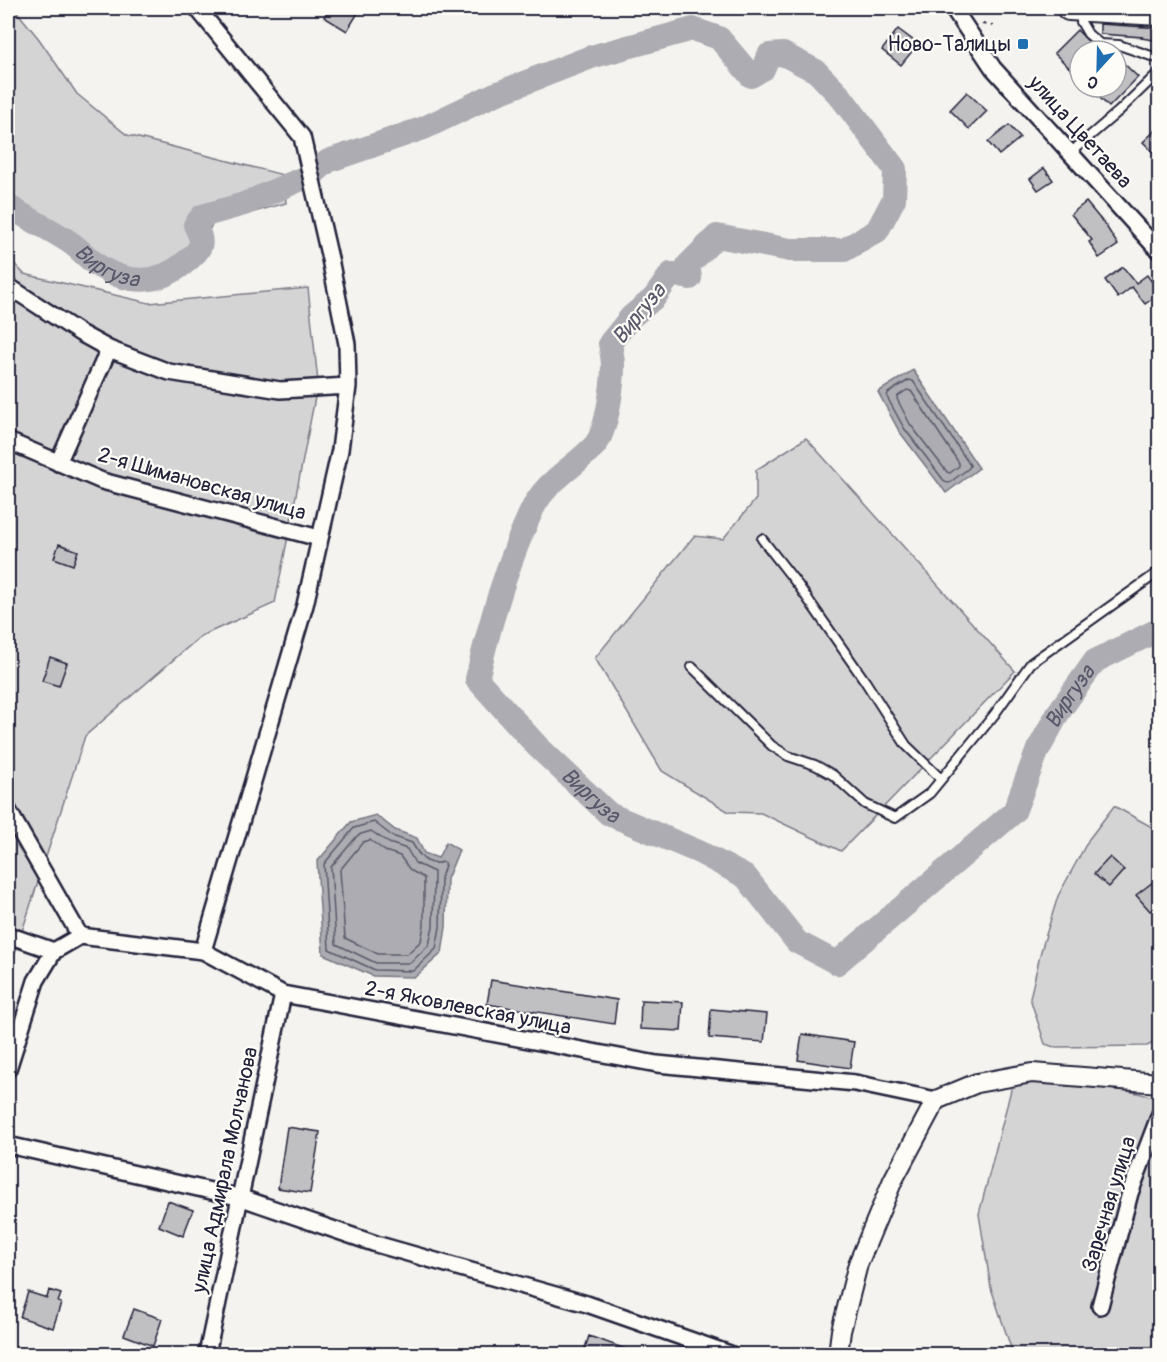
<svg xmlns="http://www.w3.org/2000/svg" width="1167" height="1362" font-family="Pangolin,sans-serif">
  <rect width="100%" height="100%" fill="#f4f3ef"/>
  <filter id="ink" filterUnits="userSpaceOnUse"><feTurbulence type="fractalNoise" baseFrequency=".0167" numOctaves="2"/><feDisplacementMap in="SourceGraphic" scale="12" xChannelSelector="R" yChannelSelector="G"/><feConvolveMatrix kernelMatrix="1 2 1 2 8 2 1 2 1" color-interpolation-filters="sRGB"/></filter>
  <g filter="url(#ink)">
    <path fill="#d5d4d5" stroke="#7c7b88" stroke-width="1.5" d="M8 8H14L39 39 77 94 127 135 283 175 286 203 212 224 200 250 180 268 153 281 122 278 99 267 73 244 40 223 8 207Z
      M8 257 24 274 149 303 308 288 318 382 275 603 201 636 85 736 8 975Z
      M806 438 1015 671 841 851 761 813 729 812 662 771 595 658 694 536 723 539 756 499V470Z
      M1114 806 1159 831V1040L1147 1046 1054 1047 1045 1044 1030 998 1041 951 1058 896 1089 839Z
      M1013 1082H1089L1159 1098V1354H1013L991 1288 979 1214Z"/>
    <path fill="#acacb2" stroke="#757582" stroke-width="1.5" d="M913 370 979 468 946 493 899 431 878 392Z
      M376 815 395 830 417 838 424 853 438 858 446 842 459 850 447 879 446 927 442 953 415 977 373 976 323 954 317 862 351 822Z"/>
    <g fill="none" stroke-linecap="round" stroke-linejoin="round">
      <path stroke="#59596b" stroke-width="1.5" d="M909 380 913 381 970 465 969 468 949 483 945 482 904 428 887 397 888 393Z
        M907 390 911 391 959 463V466L950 473 947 472 910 424 897 399 898 396Z
        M374 822 392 836 412 843C419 855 426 867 443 862L445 865 441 878 440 927 436 949 413 971 375 970 329 949 324 864 354 828Z
        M371 831 389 843 407 849 415 863 434 872 433 926 429 945 410 963H376L336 944 331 867 358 835Z
        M370 840 385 851 400 856 410 870 424 878V925L421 941 407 954H378L345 938 340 870 363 842Z"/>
      <path stroke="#acacb2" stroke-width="24" id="s1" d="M8 206C28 219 51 229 71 243 81 250 89 260 100 267 131 286 161 284 188 260 203 247 204 243 195 225L202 216 244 204 313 174 328 161 424 128 493 95 591 57 693 29 719 38 751 76 763 69 769 55 783 54 816 71 841 97 895 169 894 199 877 231 844 250H790L717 236 688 265 690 278 671 274 654 298 631 317 610 343C611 350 613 358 613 366 613 384 607 431 595 445 574 468 545 481 532 510 507 563 490 622 477 679L537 746 609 814 699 852 746 877 797 942 837 963 1014 812 1037 752 1058 713 1095 661 1160 629"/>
    </g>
    <path fill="#c0bfc2" stroke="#22223b" stroke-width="1.5" d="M329 8H361L347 31 324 17Z
      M1100 24 1160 28V41L1141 38 1142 37 1100 34Z
      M898 29 918 44 901 65 882 50Z
      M1077 30 1098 51H1080V78L1054 53Z
      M1116 56 1138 77 1109 107 1089 87H1116Z
      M967 92 987 111 969 129 950 110Z
      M1009 125 1020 138 999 155 988 142Z
      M1160 126V147L1154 153 1143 142Z
      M1044 168 1053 180 1038 190 1030 179Z
      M1086 202 1106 226 1118 245 1099 258 1089 242 1092 240 1071 214Z
      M1123 267 1136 283 1147 275 1160 293 1145 304 1132 287 1118 298 1105 280Z
      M59 544 78 551 73 565 54 558Z
      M50 657 67 663 59 686 42 681Z
      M1110 857 1124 870 1109 887 1094 874Z
      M1153 882 1160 890V904L1150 911 1136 895Z
      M491 980 617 1000 614 1024 487 1004Z
      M641 1000 683 1002 681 1031 640 1029Z
      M711 1009 767 1014 764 1042 709 1038Z
      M802 1034 854 1042 850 1068 798 1060Z
      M287 1127 320 1132 310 1193 278 1188Z
      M168 1201 193 1210 183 1236 159 1226Z
      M49 1290 61 1294 58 1302 61 1303 53 1328 20 1317 28 1292 47 1298Z
      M134 1309 162 1319 153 1346 124 1335Z
      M589 1336 637 1353 636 1354H583Z"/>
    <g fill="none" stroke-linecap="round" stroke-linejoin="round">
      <g stroke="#22223b" stroke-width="12">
        <path id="service" d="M1082 13 1081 22 1088 34 1100 44 1119 45 1160 59
          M1070 153 1119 111 1160 71
          M762 539 798 585 865 681 906 745 941 779
          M692 667 772 746 788 756 815 765 833 775 865 804 895 818 930 793 994 715 1031 663 1160 571"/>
      </g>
      <g stroke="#22223b" stroke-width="20">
        <path id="minor" d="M197 8 302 137 330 259 347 344 348 386 340 450 305 605 203 951
          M953 8 993 68 1160 252
          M8 286 80 333 109 349 169 372 280 390 348 386
          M8 441 102 481 319 538
          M58 463 109 349
          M8 810 80 936
          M8 935 54 951 80 936 203 951 283 994 657 1064 855 1083 936 1100
          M8 1069 36 981 54 951
          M8 1145 242 1198 376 1244 587 1304 730 1354
          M1100 1306 1130 1193 1160 1114
          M207 1354 283 994"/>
      </g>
      <g stroke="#22223b" stroke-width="22">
        <path id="tertiary" d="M838 1354 841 1331 858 1264 893 1180 936 1100 977 1083 1032 1073 1160 1083"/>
      </g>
      <g stroke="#22223b" stroke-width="28">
        <path id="primary" d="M1069 8 1160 13"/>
      </g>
      <path stroke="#22223b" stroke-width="2" stroke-dasharray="4.5 4.5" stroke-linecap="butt" d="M909 8 941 15
        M982 24 993 26"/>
      <use href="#service" stroke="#fdfcf7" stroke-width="8"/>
      <use href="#minor" stroke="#fdfcf7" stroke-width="15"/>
      <use href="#tertiary" stroke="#fdfcf7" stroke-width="18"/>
      <use href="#primary" stroke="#fdfcf7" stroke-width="24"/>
    </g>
  </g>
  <rect fill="#1f6fb2" stroke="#fdfcf7" stroke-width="2" x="1017" y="38" width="12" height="12" rx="3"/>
  <g text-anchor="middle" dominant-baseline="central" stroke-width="4.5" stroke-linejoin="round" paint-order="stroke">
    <g font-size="21" fill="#22223b" stroke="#fdfcf7" text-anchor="end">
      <text x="1011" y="44">Ново-Талицы</text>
    </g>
    <g font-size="21" fill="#22223b" stroke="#fdfcf7">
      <text transform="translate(1080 132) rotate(48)">улица Цветаева</text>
      <text transform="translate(202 484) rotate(16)">2-я Шимановская улица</text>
      <text transform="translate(468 1008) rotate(11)">2-я Яковлевская улица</text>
      <text transform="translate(225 1170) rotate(-78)">улица Адмирала Молчанова</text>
      <text transform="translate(1109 1204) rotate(-73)">Заречная улица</text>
    </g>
    <g font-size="22" font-style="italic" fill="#59596b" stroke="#fdfcf7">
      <text stroke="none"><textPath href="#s1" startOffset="117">Виргуза</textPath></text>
      <text transform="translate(639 314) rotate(-51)">Виргуза</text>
      <text stroke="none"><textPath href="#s1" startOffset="2672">Виргуза</textPath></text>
      <text stroke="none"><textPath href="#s1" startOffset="2006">Виргуза</textPath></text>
    </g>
  </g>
  <rect width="1167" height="1362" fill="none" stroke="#fdfcf7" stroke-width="30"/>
  <rect x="15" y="15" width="1137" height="1332" fill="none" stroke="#22223b" stroke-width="2" filter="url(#ink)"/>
  <g transform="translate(1098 69) rotate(202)"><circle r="28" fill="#fdfcf7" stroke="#a5a5ac" stroke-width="1.5"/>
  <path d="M0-4.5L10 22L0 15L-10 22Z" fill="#1f6fb2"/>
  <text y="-9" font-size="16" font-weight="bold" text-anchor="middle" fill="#22223b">С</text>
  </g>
</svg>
